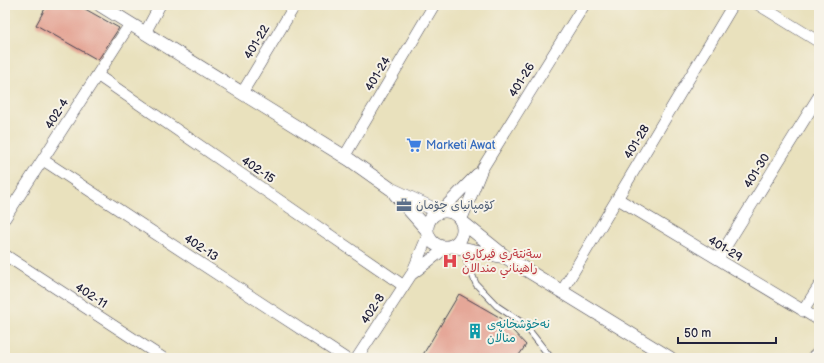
<svg xmlns="http://www.w3.org/2000/svg" width="824" height="363" font-family="'Balsamiq Sans','Playpen Sans Arabic',sans-serif">
  <rect width="100%" height="100%" fill="#f7f3e8"/>
  <filter id="ink" filterUnits="userSpaceOnUse"><feTurbulence type="fractalNoise" baseFrequency=".025" numOctaves="2"/><feDisplacementMap in="SourceGraphic" scale="8" xChannelSelector="R" yChannelSelector="G"/><feConvolveMatrix kernelMatrix="1 2 1 2 8 2 1 2 1" color-interpolation-filters="sRGB"/></filter>
  <filter id="wash" filterUnits="userSpaceOnUse"><feTurbulence type="fractalNoise" baseFrequency=".012" numOctaves="4" result="noise"/><feDisplacementMap in="SourceGraphic" scale="16" xChannelSelector="R" yChannelSelector="G"/><feGaussianBlur stdDeviation="0.9" result="paint"/><feColorMatrix in="noise" values="0 0 0 0 0 0 0 0 0 0 0 0 0 0 0 0 0 1.4 0 .05"/><feComposite in="paint" operator="in"/></filter>
  <g filter="url(#wash)">
    <rect width="100%" height="100%" fill="#e9e1bd"/>
    <g id="blocks">
      <path fill="#e5a798" d="M47 5H78L119 28 98 60 36 25Z
        M459 294 501 318 526 345 517 358H421Z"/>
    </g>
  </g>
  <g filter="url(#ink)">
    <use href="#blocks" fill-opacity="0" stroke="#403f4e" stroke-width="1"/>
    <g fill="none" stroke-linecap="round" stroke-linejoin="round">
      <g stroke="#403f4e" stroke-width="7">
        <path id="service" d="M466 249 467 262 476 284 497 306 524 324 551 358"/>
      </g>
      <g stroke="#403f4e" stroke-width="12">
        <path id="minor" d="M759 5 819 42
          M145 33 160 5
          M97 75 404 286
          M242 93 295 5
          M344 157 434 5
          M43 160 345 358
          M618 199 819 320
          M440 212 477 174
          M5 218 130 24
          M461 221 482 169 584 5
          M5 255 163 358
          M718 259 819 96
          M412 273 428 235
          M562 291 733 5
          M803 311 819 286
          M357 358 411 275 447 247
          M812 358 819 352"/>
      </g>
      <g stroke="#403f4e" stroke-width="14">
        <path id="tertiary" d="M100 5 350 160 391 189 440 212
          M395 194 427 230
          M427 229a18 18 0 1 1 36 0a18 18 0 1 1-36 0Z
          M461 221 507 258 670 358
          M452 246 504 257"/>
      </g>
      <use href="#service" stroke="#fff" stroke-width="5.5"/>
      <use href="#minor" stroke="#fff" stroke-width="11"/>
      <use href="#tertiary" stroke="#fff" stroke-width="13"/>
    </g>
  </g>
  <defs>
    <g id="supermarket-bare" transform="scale(1.2)"><path d="M-6-5.5h2.5l.6 2H6L4.5 2H-2.5L-4.4-4H-6ZM-1.5 3.2a1.3 1.3 0 1 0 .1 0ZM3 3.2a1.3 1.3 0 1 0 .1 0Z" fill="#3f7fe0" stroke="#f7f3e8" stroke-width="2.5" paint-order="stroke"/></g>
    <g id="office-bare" transform="scale(1.2)"><path d="M-6-3h4V-5.5h4V-3h4V5H-6ZM-1-4.5V-3h2v-1.5ZM-6 0V1H6V0Z" fill="#5c6f8a" stroke="#f7f3e8" stroke-width="2.5" paint-order="stroke"/></g>
    <g id="hospital-bare" transform="scale(1.2)"><path d="M-5-5h3v3.5h4V-5h3V5h-3V1.5h-4V5h-3Z" fill="#e0444e" stroke="#f7f3e8" stroke-width="2.5" paint-order="stroke"/></g>
    <g id="building-bare" transform="scale(1.2)"><path d="M-4-6H4V6H1V3H-1V6H-4ZM-2.5-4.3h1.7v1.8h-1.7ZM.8-4.3h1.7v1.8H.8ZM-2.5-1h1.7V.8h-1.7ZM.8-1h1.7V.8H.8Z" fill="#0f9aa8" stroke="#f7f3e8" stroke-width="2.5" paint-order="stroke"/></g>
  </defs>
  <g fill-rule="evenodd">
    <use href="#supermarket-bare" x="414" y="145"/>
    <use href="#office-bare" x="404" y="205"/>
    <use href="#hospital-bare" x="450" y="261"/>
    <use href="#building-bare" x="475" y="331"/>
  </g>
  <g text-anchor="middle" dominant-baseline="central" stroke-width="4" stroke-linejoin="round" paint-order="stroke">
    <g font-size="12" fill="#22223b" stroke="#f7f3e8">
      <text transform="translate(257 42) rotate(-59)">401-22</text>
      <text transform="translate(378 74) rotate(-59)">401-24</text>
      <text transform="translate(522 80) rotate(-58)">401-26</text>
      <text transform="translate(57 114) rotate(-58)">402-4</text>
      <text transform="translate(637 142) rotate(-59)">401-28</text>
      <text transform="translate(258 170) rotate(34)">402-15</text>
      <text transform="translate(757 171) rotate(-58)">401-30</text>
      <text transform="translate(201 248) rotate(33)">402-13</text>
      <text transform="translate(725 249) rotate(31)">401-29</text>
      <text transform="translate(91 296) rotate(33)">402-11</text>
      <text transform="translate(373 309) rotate(-57)">402-8</text>
    </g>
    <g font-size="12" fill="#366cbe" stroke="#f7f3e8" text-anchor="start">
      <text x="426" y="145">Marketi Awat</text>
    </g>
    <g font-size="12" fill="#4e5e75" stroke="#f7f3e8" text-anchor="start">
      <text x="416" y="205">کۆمپانیای چۆمان</text>
    </g>
    <g font-size="12" fill="#be3a42" stroke="#f7f3e8" text-anchor="start">
      <text x="462" y="254">سةنتةري فيركاري<tspan x="462" dy="14">راهيناني مندالان</tspan></text>
    </g>
    <g font-size="12" fill="#0d838f" stroke="#f7f3e8" text-anchor="start">
      <text x="487" y="324">نەخۆشخانەی<tspan x="487" dy="14">مناڵان</tspan></text>
    </g>
  </g>
  <rect width="824" height="363" fill="none" stroke="#f7f3e8" stroke-width="20"/>
  <path d="M678 337v6h98v-6" fill="none" stroke="#22223b" stroke-width="2"/>
  <text x="684" y="337" font-size="12" fill="#22223b" stroke="#f7f3e8" stroke-width="3" paint-order="stroke">50 m</text>
</svg>
